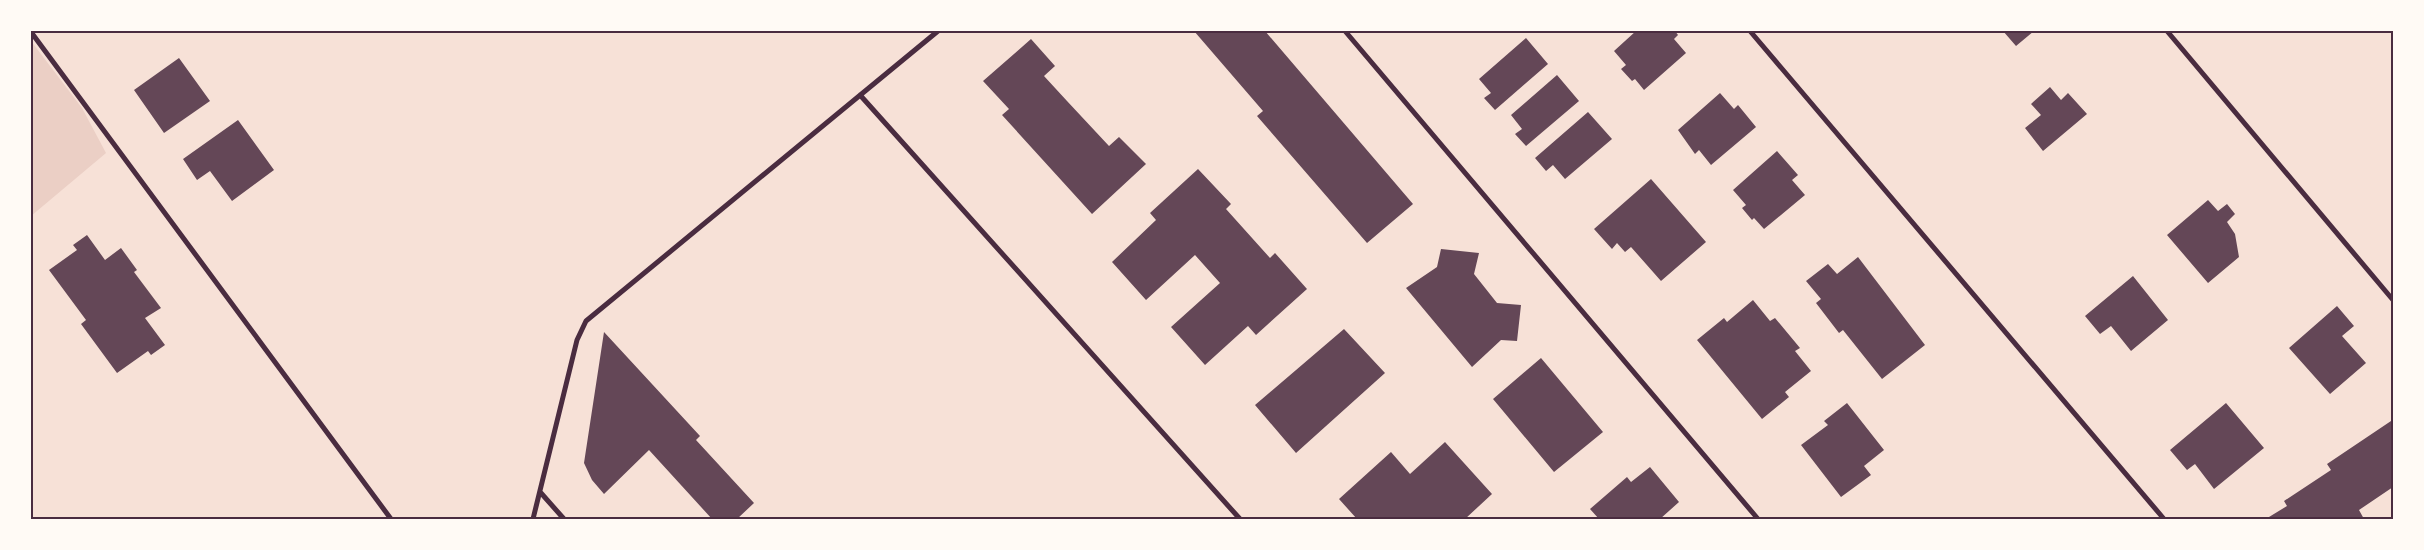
<svg xmlns="http://www.w3.org/2000/svg" width="2424" height="550" font-family="'Space Grotesk',sans-serif">
  <rect width="100%" height="100%" fill="#f7e1d7"/>
  <path fill="#ebcfc5" d="M31 41 82 108 106 153 31 216Z"/>
  <path fill="#644757" d="M1194 31H1265L1413 204 1367 243 1257 116 1263 111Z
    M1636 31H1675L1678 35 1674 39 1686 53 1644 90 1635 79 1632 81 1621 69 1626 65 1614 51Z
    M2003 31H2034L2016 46Z
    M1526 38 1548 64 1495 110 1484 98 1491 93 1479 79Z
    M1031 39 1055 66 1044 76 1067 101 1109 146 1119 137 1146 164 1092 214 1002 115 1009 109 983 81Z
    M179 58 210 101 164 133 134 90Z
    M1557 75 1579 101 1526 146 1515 134 1522 129 1511 115Z
    M2050 87 2061 100 2068 93 2087 114 2043 151 2025 128 2041 115 2031 104Z
    M1720 93 1734 109 1738 105 1756 127 1711 165 1699 150 1695 154 1678 130Z
    M1588 112 1612 139 1565 179 1553 165 1546 171 1535 158Z
    M238 120 274 170 232 201 210 171 197 180 183 159Z
    M1777 151 1798 175 1792 180 1805 195 1764 229 1754 218 1752 220 1742 208 1746 205 1733 190Z
    M1198 169 1231 204 1226 209 1270 258 1275 253 1307 289 1256 335 1248 326 1205 365 1171 327 1220 283 1195 255 1146 300 1112 262 1156 220 1150 213Z
    M1651 179 1706 242 1661 281 1631 247 1625 252 1617 243 1612 249 1594 229Z
    M2208 200 2218 211 2227 204 2235 214 2227 222 2235 234 2239 257 2208 283 2167 235Z
    M87 235 105 260 121 248 137 270 134 272 161 308 145 318 165 345 151 355 148 351 117 373 81 324 86 320 49 270 77 250 73 245Z
    M1441 249 1479 253 1474 274 1497 303 1521 305 1517 341 1501 340 1472 367 1406 288 1437 267Z
    M1858 257 1925 345 1882 379 1843 330 1839 333 1816 303 1821 299 1806 281 1828 264 1837 274Z
    M2133 276 2168 320 2131 351 2111 326 2100 334 2085 316Z
    M1753 300 1770 321 1775 318 1800 348 1795 351 1811 371 1785 392 1789 397 1762 419 1697 340 1724 318 1727 322Z
    M2337 306 2354 326 2342 336 2366 363 2330 394 2289 348Z
    M1344 329 1385 373 1296 453 1255 405Z
    M604 332 700 436 696 440 754 503 737 519H712L649 450 604 494 592 480 584 463Z
    M1541 358 1603 432 1554 472 1493 399Z
    M1847 403 1884 450 1864 466 1871 475 1841 497 1801 445 1828 425 1824 421Z
    M2226 403 2264 448 2214 489 2195 464 2187 470 2170 450Z
    M2391 421 2393 424V487L2359 510 2364 519H2270L2269 517 2287 506 2284 501 2331 470 2327 464Z
    M1445 442 1492 494 1465 519H1357L1339 499 1391 452 1410 474Z
    M1650 467 1679 502 1660 519H1599L1590 509 1627 477 1631 482Z"/>
  <g fill="none" stroke-linecap="round" stroke-linejoin="round">
    <path stroke="#4a2c40" stroke-width="5" d="M1345 31 1758 519
      M1750 31 2164 519
      M2167 31 2393 300
      M31 32 391 519
      M860 95 1240 519
      M541 493 564 519
      M533 519 577 340 586 321 938 31"/>
  </g>
  <rect width="2424" height="550" fill="none" stroke="#fffaf5" stroke-width="65"/>
  <rect x="32" y="32" width="2360" height="486" fill="none" stroke="#4a2c40" stroke-width="2"/>
</svg>
